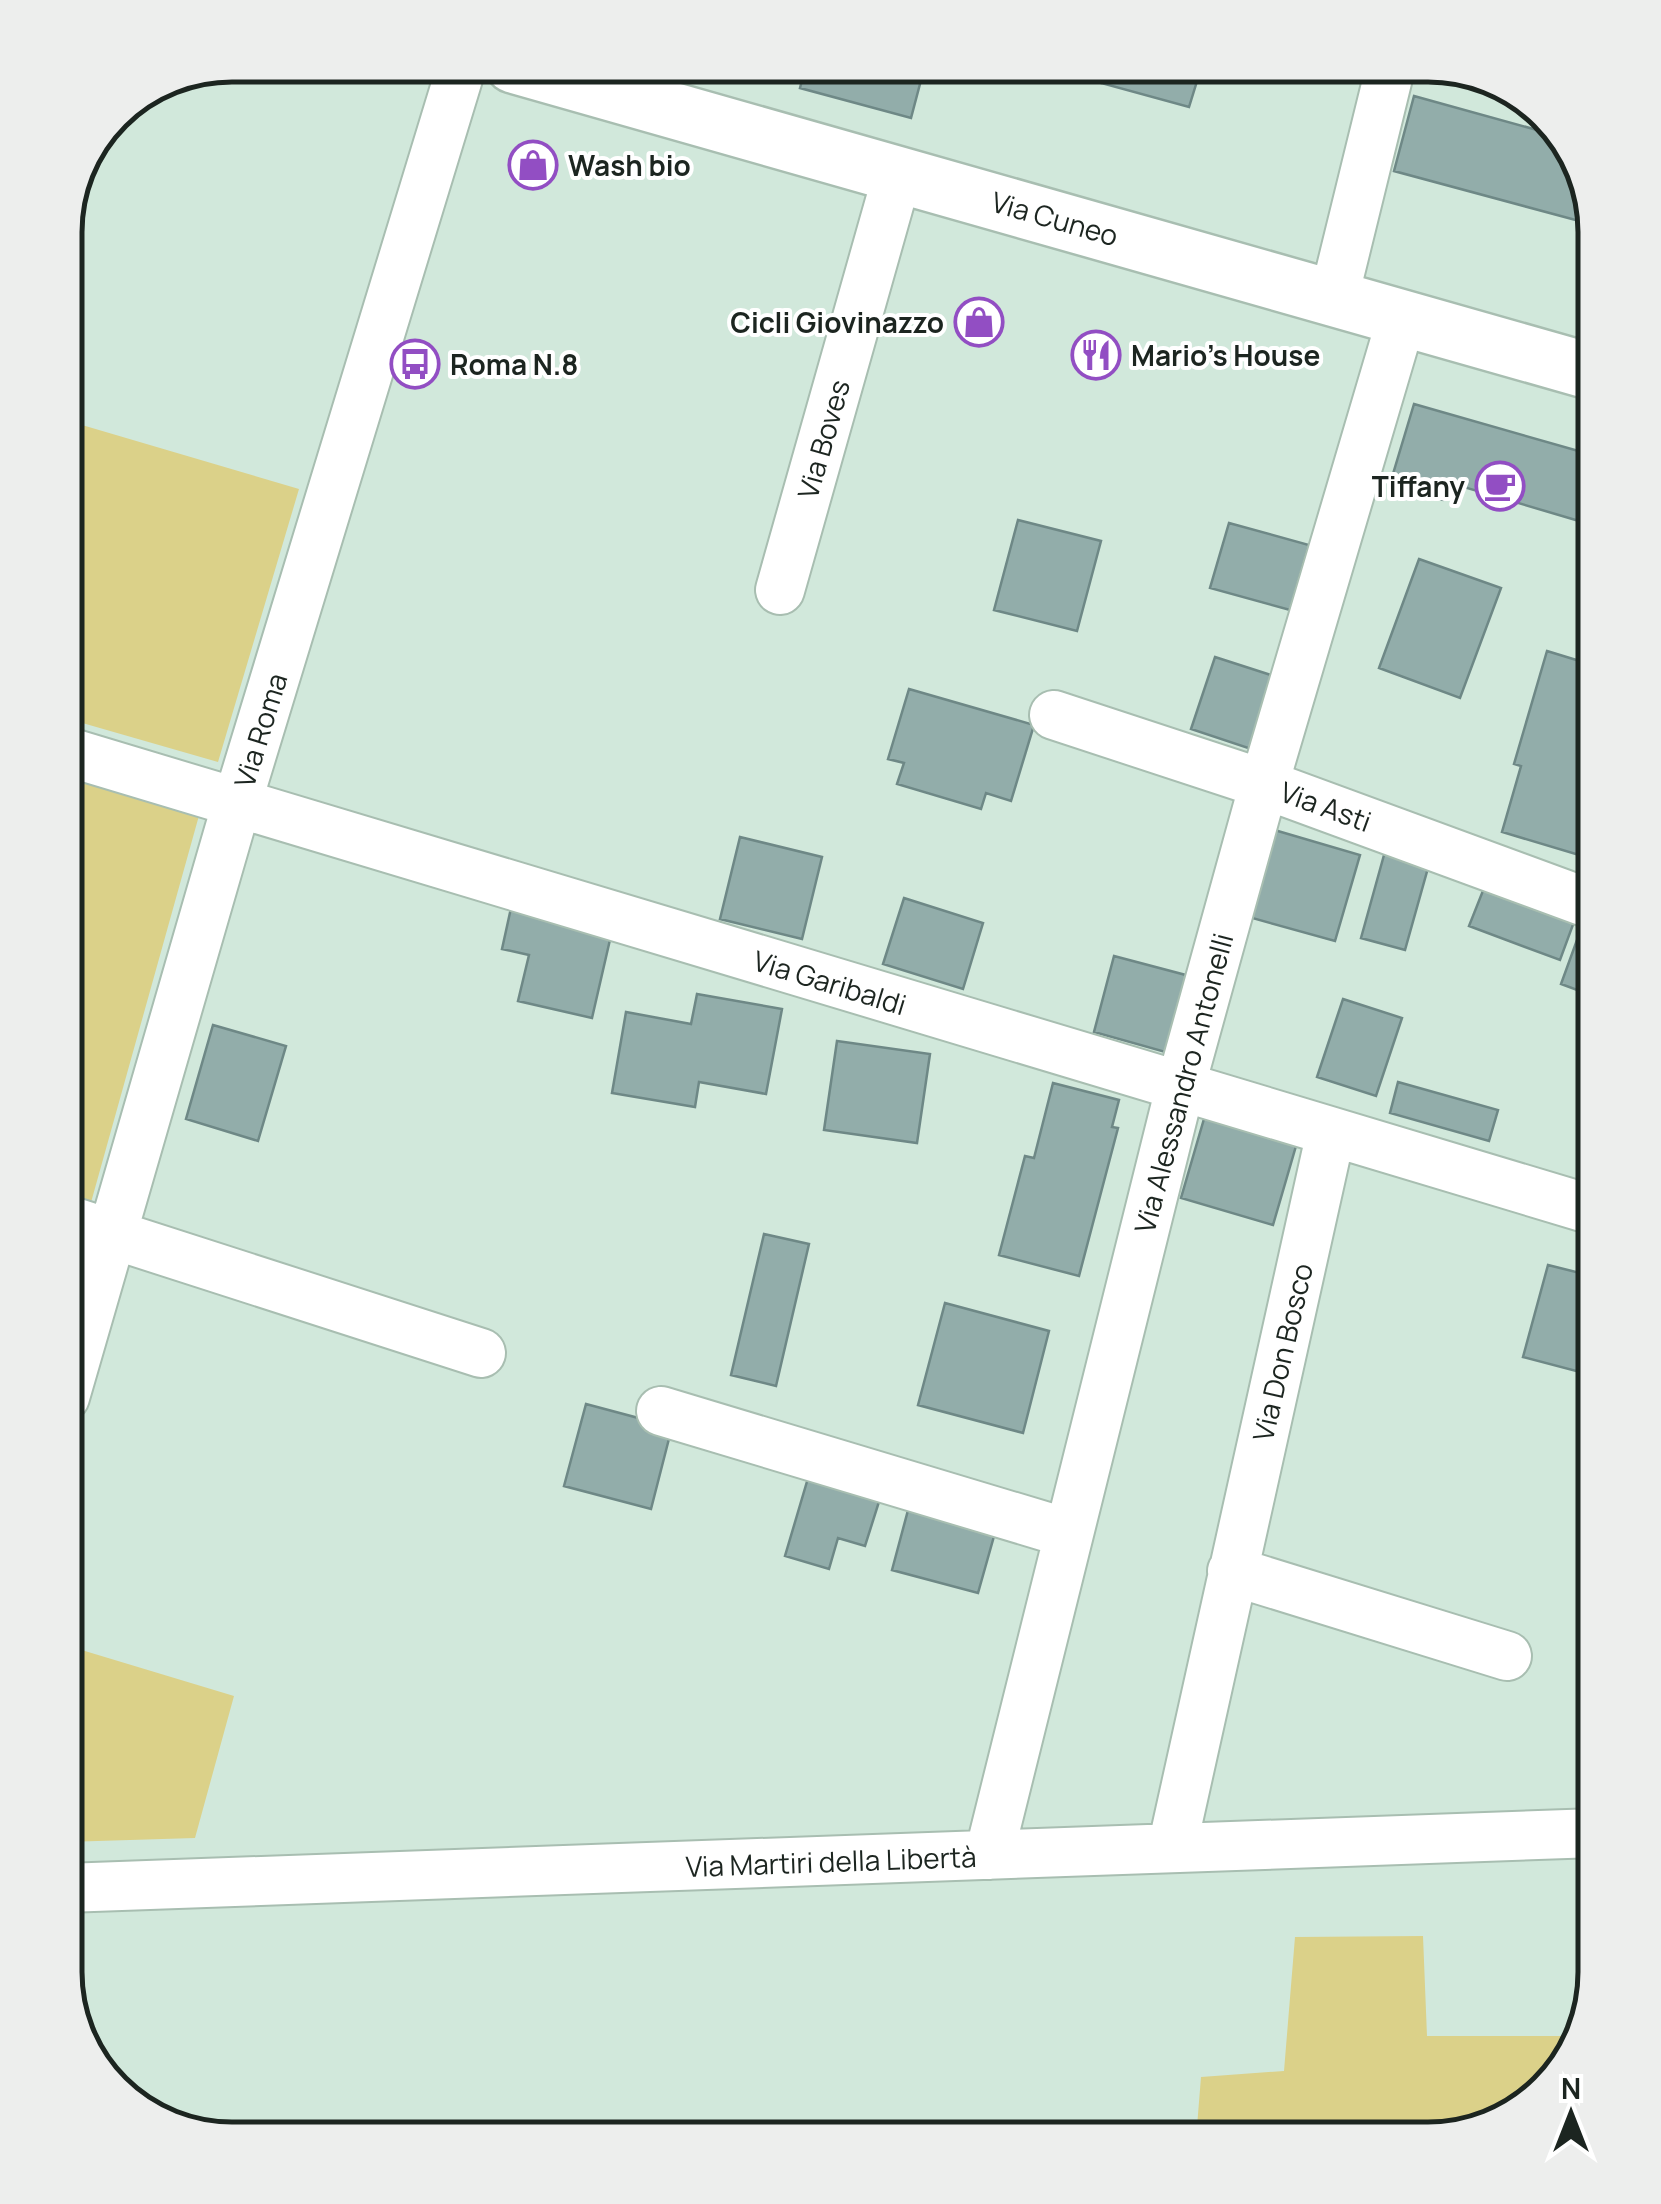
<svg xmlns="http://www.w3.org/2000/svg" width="1661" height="2204" font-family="Manrope,sans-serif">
  <rect width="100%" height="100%" fill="#d1e8db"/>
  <path fill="#dbd189" d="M65 420 299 489 218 762 65 718Z
    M65 774 200 812 90 1206 65 1197Z
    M65 1645 234 1696 195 1838 65 1842Z
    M1423 1936 1427 2036H1579L1574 2055 1521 2111 1429 2139H1196L1201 2077 1284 2071 1295 1937Z
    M419 2122 795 2139H415Z"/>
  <path fill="#92adaa" stroke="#6e8886" stroke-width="2.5" d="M725 65H788L783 82Z
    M806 65H925L911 118 800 88Z
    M1040 65H1107L1101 83Z
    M1107 65H1202L1189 107 1101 83Z
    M1414 96 1566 138 1594 225 1394 171Z
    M1414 404 1596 456V526L1464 487 1443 500 1390 484Z
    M1018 520 1101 541 1077 631 994 610Z
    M1229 523 1309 545 1290 610 1210 588Z
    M1419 559 1501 588 1460 698 1379 668Z
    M1547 651 1596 666V698L1582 745 1596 749V860L1502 832 1521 766 1514 764Z
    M1215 657 1280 678 1257 751 1191 729Z
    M909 689 1034 725 1011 801 986 793 981 809 897 784 904 763 888 759Z
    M1271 829 1360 855 1335 941 1245 916Z
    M740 837 822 857 802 939 720 919Z
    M1389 837 1433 850 1405 950 1361 938Z
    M1488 878 1578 911 1560 960 1469 926Z
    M904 898 983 923 963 989 883 964Z
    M1589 907 1596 909V997L1561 984Z
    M511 908 612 931 592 1018 518 1001 529 955 502 949Z
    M1114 956 1197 978 1176 1055 1094 1032Z
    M697 994 782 1009 766 1094 699 1082 695 1107 612 1093 626 1012 691 1024Z
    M1343 999 1402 1018 1376 1096 1317 1077Z
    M213 1025 286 1046 258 1141 186 1119Z
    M837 1041 930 1054 917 1143 824 1130Z
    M1398 1082 1498 1110 1489 1141 1390 1113Z
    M1053 1083 1119 1100 1112 1127 1118 1128 1079 1276 999 1255 1025 1156 1034 1158Z
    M1206 1112 1298 1139 1273 1225 1181 1198Z
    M764 1234 809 1244 776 1386 731 1375Z
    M1548 1265 1596 1277V1357L1584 1354 1580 1372 1523 1357Z
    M945 1303 1049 1331 1023 1433 918 1405Z
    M586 1404 672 1427 651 1509 564 1486Z
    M811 1468 883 1489 865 1546 838 1538 829 1569 785 1556Z
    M911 1499 998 1522 978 1593 892 1570Z"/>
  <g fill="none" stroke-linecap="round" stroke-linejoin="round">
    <g stroke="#a8beb1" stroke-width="52">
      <path id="minor" d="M1334 297 1391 65
        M780 590 898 173
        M1054 715 1264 784 1596 906
        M65 751 1596 1211
        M65 1219 481 1353
        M65 1397 237 803 462 65
        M661 1411 1067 1533
        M1232 1571 1507 1656
        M1172 1848 1331 1132
        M989 1855 1180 1088 1264 784 1402 317
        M65 1888 1596 1833"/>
    </g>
    <g stroke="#a8beb1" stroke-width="60">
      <path id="secondary" d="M513 65 1596 373"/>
    </g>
    <path stroke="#92a49a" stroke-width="6" stroke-dasharray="10 5" stroke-linecap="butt" d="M365 65 412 78"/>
    <use href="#minor" stroke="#fff" stroke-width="48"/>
    <use href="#secondary" stroke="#fff" stroke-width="55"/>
  </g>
  <defs>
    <g id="shop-ring" transform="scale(2.5)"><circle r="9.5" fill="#fff" stroke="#924ec3" stroke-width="1.5"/><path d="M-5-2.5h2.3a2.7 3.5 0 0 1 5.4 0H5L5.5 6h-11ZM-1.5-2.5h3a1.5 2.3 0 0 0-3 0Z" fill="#924ec3"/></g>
    <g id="restaurant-ring" transform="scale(2.5)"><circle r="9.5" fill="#fff" stroke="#924ec3" stroke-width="1.5"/><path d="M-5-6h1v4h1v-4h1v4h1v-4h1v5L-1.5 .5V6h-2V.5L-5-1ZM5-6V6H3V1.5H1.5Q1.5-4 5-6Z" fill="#924ec3"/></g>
    <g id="bus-ring" transform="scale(2.5)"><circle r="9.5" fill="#fff" stroke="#924ec3" stroke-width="1.5"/><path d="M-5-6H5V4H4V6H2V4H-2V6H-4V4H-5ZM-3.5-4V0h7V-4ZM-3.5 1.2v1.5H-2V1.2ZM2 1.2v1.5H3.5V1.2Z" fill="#924ec3"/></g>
    <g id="cafe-ring" transform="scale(2.5)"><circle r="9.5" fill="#fff" stroke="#924ec3" stroke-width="1.5"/><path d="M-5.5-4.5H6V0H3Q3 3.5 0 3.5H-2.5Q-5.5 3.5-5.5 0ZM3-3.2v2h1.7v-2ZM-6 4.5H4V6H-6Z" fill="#924ec3"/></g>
  </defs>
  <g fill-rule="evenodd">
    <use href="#shop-ring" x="533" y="165"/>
    <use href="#shop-ring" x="979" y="322"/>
    <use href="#restaurant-ring" x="1096" y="355"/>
    <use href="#bus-ring" x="415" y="364"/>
    <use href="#cafe-ring" x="1500" y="486"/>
  </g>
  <g text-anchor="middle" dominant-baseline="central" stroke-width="8" stroke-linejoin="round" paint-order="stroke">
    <g font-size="28" font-weight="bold" fill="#1c2520" stroke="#fff" text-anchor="start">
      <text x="568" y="165">Wash bio</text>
      <text x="944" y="322" text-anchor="end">Cicli Giovinazzo</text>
      <text x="1131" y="355">Mario's House</text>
      <text x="450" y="364">Roma N.8</text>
      <text x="1465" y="486" text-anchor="end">Tiffany</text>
    </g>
    <g font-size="28" fill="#1c2520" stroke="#fff">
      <text transform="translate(1055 218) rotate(16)">Via Cuneo</text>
      <text transform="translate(823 439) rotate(-74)">Via Boves</text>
      <text transform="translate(260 730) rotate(-73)">Via Roma</text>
      <text transform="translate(1326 806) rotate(20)">Via Asti</text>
      <text transform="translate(830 982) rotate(17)">Via Garibaldi</text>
      <text transform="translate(1183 1083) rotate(-75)">Via Alessandro Antonelli</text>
      <text transform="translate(1282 1352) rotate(-77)">Via Don Bosco</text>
      <text transform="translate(831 1861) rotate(-2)">Via Martiri della Libertà</text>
    </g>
  </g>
  <path d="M0 0H1661V2204H0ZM232 82H1428A150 150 0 0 1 1578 232V1972A150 150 0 0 1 1428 2122H232A150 150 0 0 1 82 1972V232A150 150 0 0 1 232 82Z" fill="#edeeed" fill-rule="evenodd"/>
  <path fill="none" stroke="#1c2520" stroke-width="5" d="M232 82H1428A150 150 0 0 1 1578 232V1972A150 150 0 0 1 1428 2122H232A150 150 0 0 1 82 1972V232A150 150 0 0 1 232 82Z"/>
  <g transform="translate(1571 2114)" stroke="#ffffff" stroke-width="8" paint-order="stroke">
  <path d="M0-8L18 38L0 25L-18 38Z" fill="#1c2520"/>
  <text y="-15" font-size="28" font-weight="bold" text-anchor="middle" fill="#1c2520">N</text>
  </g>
</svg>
